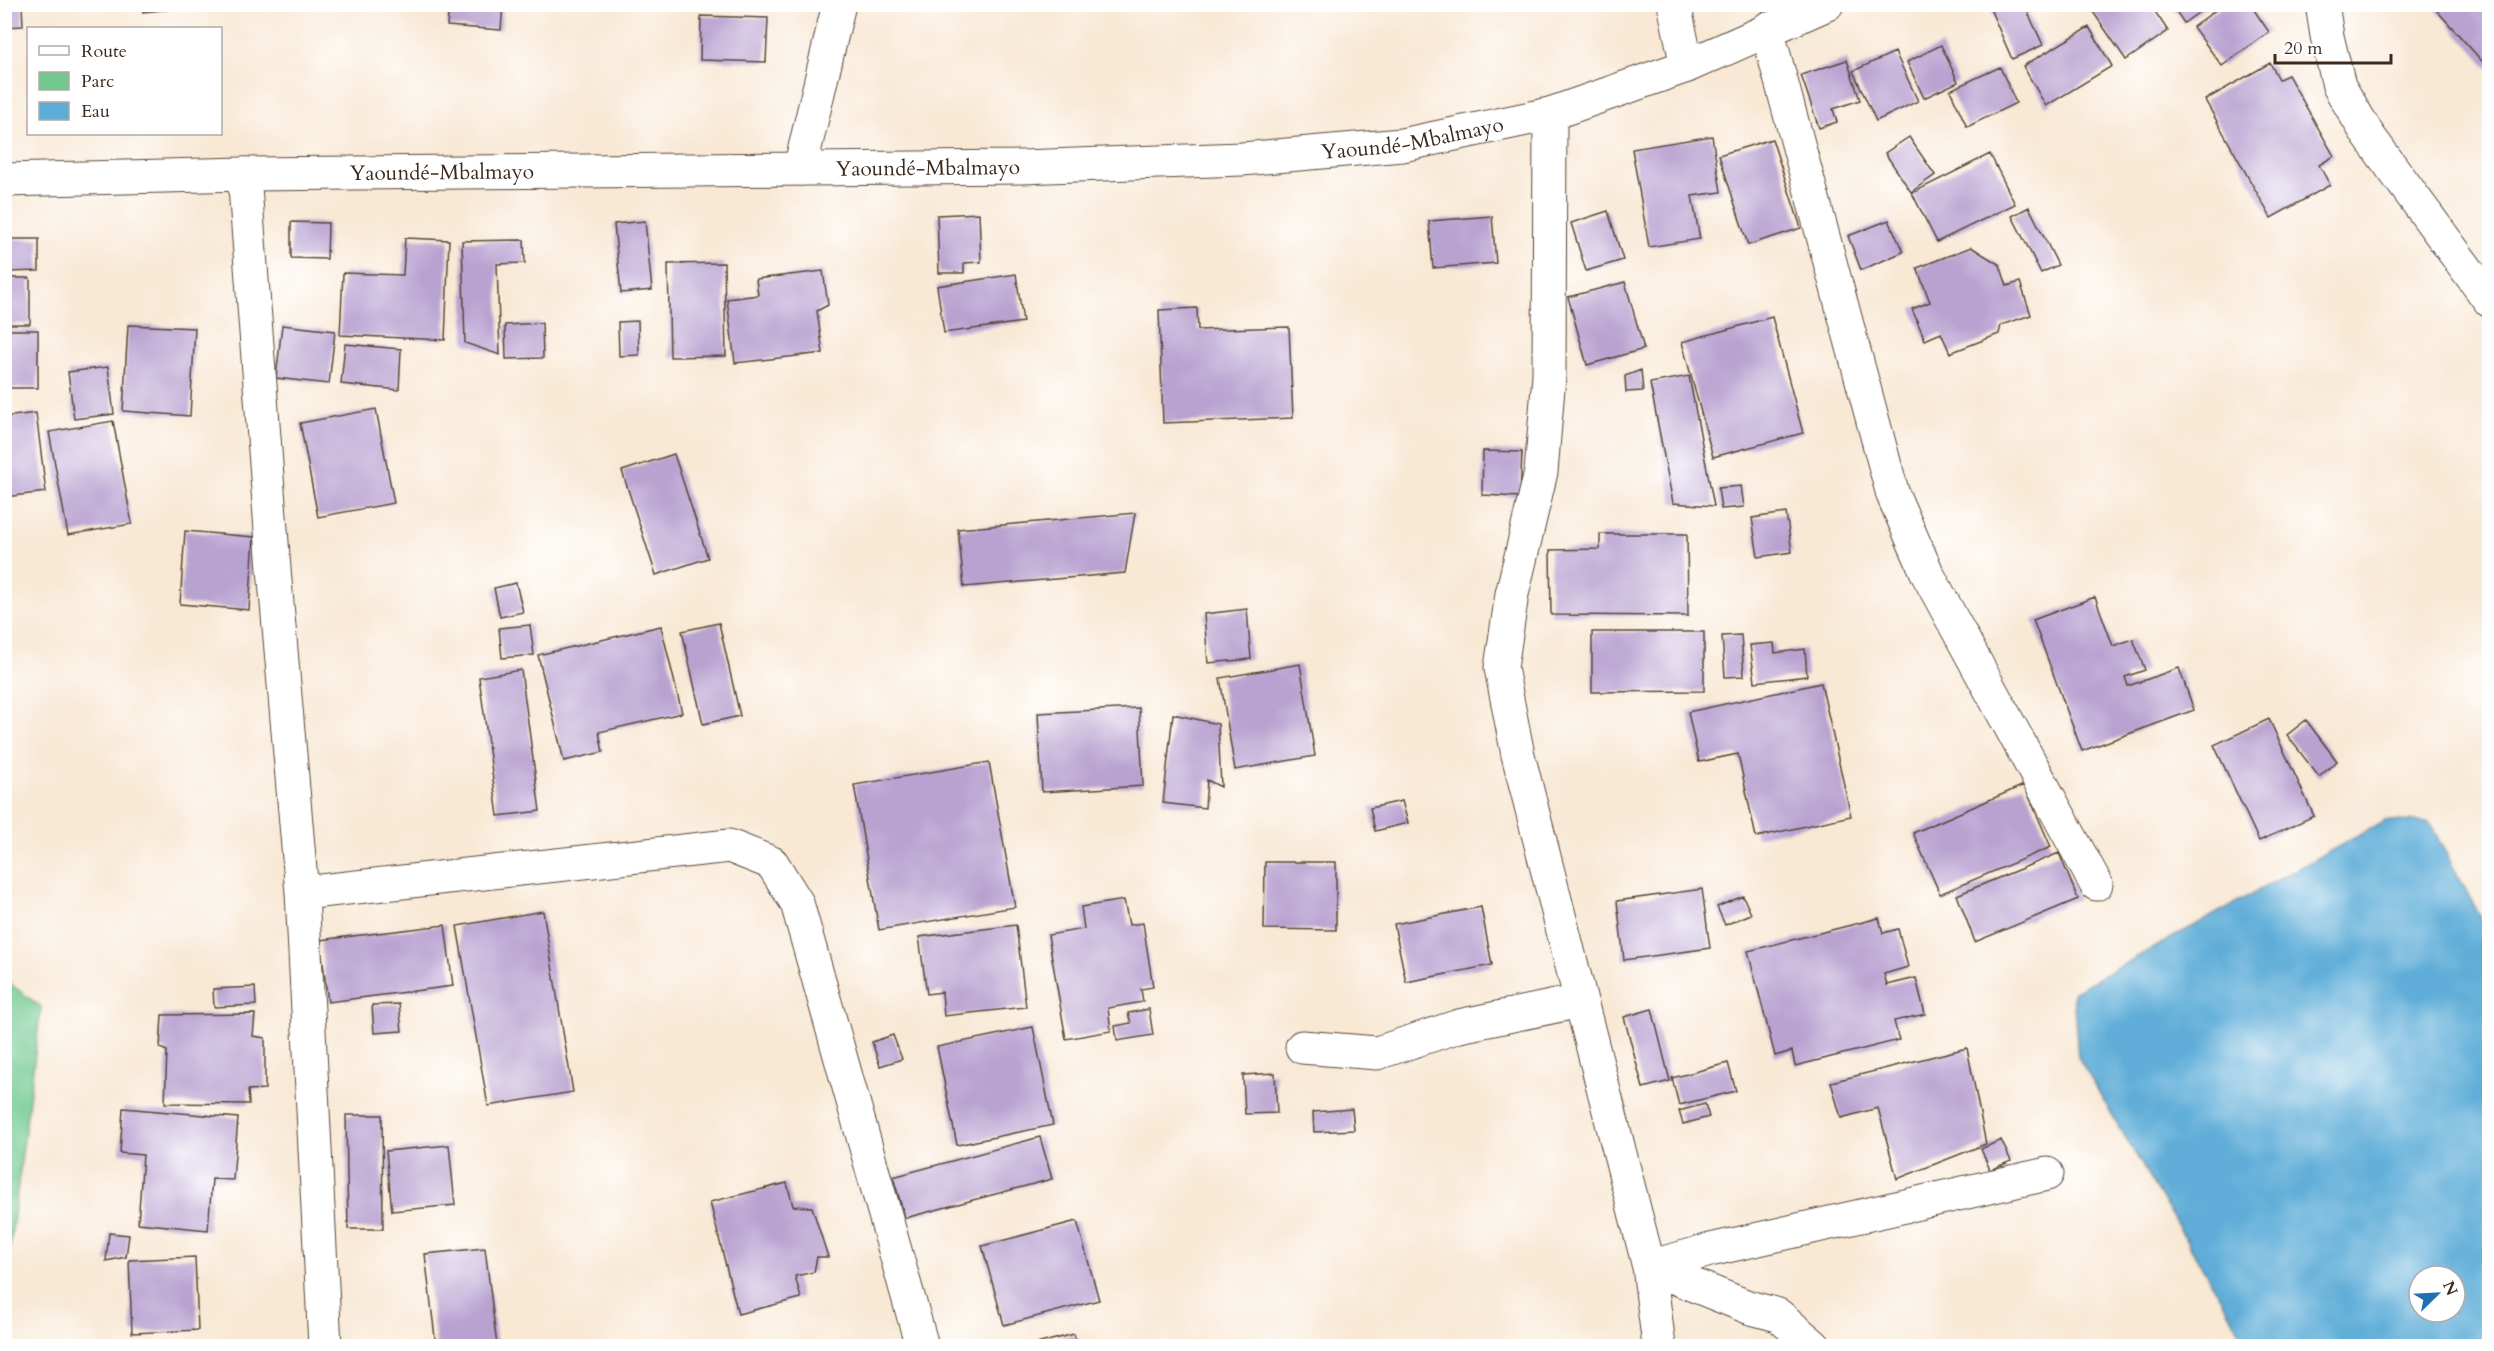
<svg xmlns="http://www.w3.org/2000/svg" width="2494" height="1351" font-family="Cardo,serif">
  <rect width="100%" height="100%" fill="#fff"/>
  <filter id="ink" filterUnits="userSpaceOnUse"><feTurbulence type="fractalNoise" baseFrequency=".0167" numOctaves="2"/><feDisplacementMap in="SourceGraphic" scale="12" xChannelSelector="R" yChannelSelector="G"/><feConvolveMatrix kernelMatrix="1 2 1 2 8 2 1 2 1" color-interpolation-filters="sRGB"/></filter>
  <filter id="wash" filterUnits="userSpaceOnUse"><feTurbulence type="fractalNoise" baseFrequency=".008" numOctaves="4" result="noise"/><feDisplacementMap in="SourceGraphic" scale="24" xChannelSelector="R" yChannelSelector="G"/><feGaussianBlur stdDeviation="1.35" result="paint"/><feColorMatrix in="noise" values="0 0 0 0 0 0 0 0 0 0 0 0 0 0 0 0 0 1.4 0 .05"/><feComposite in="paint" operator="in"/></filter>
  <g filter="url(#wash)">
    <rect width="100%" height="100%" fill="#f8e8d4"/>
    <path fill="#71c98f" stroke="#567a56" stroke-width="1.5" d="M5 980 41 1007 5 1285Z"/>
    <path fill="#5eadd8" stroke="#4c6c7b" stroke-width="1.5" fill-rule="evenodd" d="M2385 821 2429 822 2489 933V1346H2249L2078 1057 2073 992ZM2419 1276H2455V1312H2419Z"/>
    <g id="blocks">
      <path fill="#b8a2d0" d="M4 4H22L23 26 4 27Z
        M142 4H171V9L143 12Z
        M449 4H503L501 30 447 26Z
        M2006 4H2024L2043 45 2012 59 1991 11Z
        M2098 4H2150L2168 31 2126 60 2091 9Z
        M2171 4H2210L2184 23Z
        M2224 4H2250L2269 32 2222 66 2193 27Z
        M2431 4H2490V70Z
        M701 16 768 18 766 62 700 60Z
        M2089 27 2112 66 2046 106 2023 66Z
        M1941 45 1958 82 1924 98 1907 62Z
        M1895 52 1918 101 1876 121 1853 71Z
        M1847 60 1860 100 1833 109 1837 122 1819 128 1801 75Z
        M2270 63 2279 79 2288 75 2334 156 2319 165 2330 185 2271 218 2205 100Z
        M2000 67 2016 103 1967 127 1950 90Z
        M1712 136 1721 192 1692 196 1700 239 1649 247 1632 149Z
        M1909 137 1935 175 1911 192 1885 153Z
        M1772 139 1801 228 1748 245 1719 155Z
        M1990 154 2015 204 1937 242 1912 193Z
        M2029 207 2058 265 2041 273 2012 216Z
        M1608 211 1623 260 1586 271 1571 223Z
        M979 213 981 262 964 263V273H939L937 215Z
        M1492 216 1496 263 1433 268 1429 221Z
        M1889 220 1903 252 1861 270 1848 236Z
        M645 221 652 290 621 293 614 224Z
        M291 222 328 223 327 259 291 258Z
        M405 238 449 240 445 340 340 335 343 273 403 275Z
        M4 239H39V271L4 272Z
        M524 240 525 263 497 264 500 355 465 343 462 241Z
        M1971 247 2000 265 2007 286 2020 282 2031 315 2001 325 1999 334 1950 353 1941 333 1925 340 1912 309 1930 302 1917 268Z
        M724 263 726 356 670 357 668 264Z
        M823 271 828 305 817 311 823 353 735 363 727 299 758 295 756 279Z
        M1016 274 1023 322 944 333 937 286Z
        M4 278H30V324H4Z
        M1625 282 1644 349 1587 365 1568 297Z
        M1197 308 1198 330 1289 327 1293 418 1163 423 1159 310Z
        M1772 317 1803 433 1713 457 1682 342Z
        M638 321 639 355 619 356 618 322Z
        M542 323 543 358 506 359 505 325Z
        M128 325 195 328 190 416 123 411Z
        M282 325 335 331 329 384 276 378Z
        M4 330H38V388H4Z
        M345 344 401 349 399 390 341 384Z
        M108 367 114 414 74 419 68 372Z
        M1641 370 1643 391 1626 392 1625 376Z
        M1689 376 1714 506 1673 503 1650 383Z
        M376 409 394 503 318 517 300 423Z
        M36 413 46 492 5 497V417Z
        M113 421 132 524 68 535 49 432Z
        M1483 451 1522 452 1520 497 1482 495Z
        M674 454 708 558 656 575 622 471Z
        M1741 486 1744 507 1721 509 1718 488Z
        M1135 513 1125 573 964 587 958 529Z
        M1786 513 1792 552 1758 557 1752 518Z
        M185 531 254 537 249 610 180 604Z
        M1600 534H1687L1688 616 1551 615 1550 550 1600 549Z
        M516 583 523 612 500 617 494 588Z
        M2095 597 2113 646 2133 639 2145 670 2125 677 2128 686 2179 668 2194 710 2082 751 2033 620Z
        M1247 609 1251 659 1208 663 1204 614Z
        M719 623 740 716 703 724 682 631Z
        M530 625 534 655 502 658 499 628Z
        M661 626 682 713 599 732 603 752 564 761 538 655Z
        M1592 632H1704V691L1592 692Z
        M1741 635 1744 676 1725 677 1722 636Z
        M1774 643 1775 653 1805 649 1807 676 1755 682 1750 645Z
        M1300 664 1315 756 1235 770 1220 678Z
        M521 670 540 811 498 816 479 677Z
        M1821 683 1851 816 1756 837 1738 754 1699 762 1688 712Z
        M1139 708 1143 786 1042 792 1038 713Z
        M1173 714 1218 724 1221 787 1207 780 1205 808 1163 803Z
        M2269 719 2314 816 2259 841 2214 745Z
        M2306 720 2337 761 2319 777 2287 735Z
        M989 762 1015 907 879 930 854 785Z
        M2024 785 2051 847 1940 894 1913 833Z
        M1402 801 1408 823 1375 831 1370 808Z
        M2059 853 2078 899 1975 942 1957 895Z
        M1265 862H1336V930L1264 929Z
        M1702 889 1710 948 1624 960 1617 901Z
        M1743 896 1751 914 1725 925 1717 907Z
        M1124 900 1129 925 1143 923 1153 987 1141 989 1143 1002 1108 1008 1111 1031 1066 1039 1048 935 1084 929 1081 907Z
        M1481 907 1492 965 1406 982 1394 924Z
        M543 911 573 1092 488 1106 457 926Z
        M1879 918 1883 933 1898 929 1908 967 1884 974 1887 985 1916 978 1925 1014 1894 1021 1899 1040 1795 1066 1792 1051 1775 1056 1748 951Z
        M445 925 453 986 328 1002 320 940Z
        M1016 925 1026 1007 944 1016 942 992 927 994 919 937Z
        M255 987 256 1005 214 1007 213 989Z
        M399 1004 402 1031 374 1033 372 1005Z
        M1149 1009 1153 1035 1117 1041 1115 1026 1131 1023 1128 1013Z
        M1652 1009 1670 1081 1643 1088 1624 1017Z
        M255 1014 253 1036 265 1038V1089L248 1090 249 1104 165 1103 167 1051 160 1048 162 1015Z
        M1033 1027 1053 1125 957 1145 937 1047Z
        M893 1035 902 1059 880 1066 872 1042Z
        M1967 1048 1986 1144 1897 1179 1878 1108 1841 1118 1831 1082Z
        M1728 1063 1736 1091 1679 1105 1672 1078Z
        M1275 1073 1277 1113 1245 1114 1243 1075Z
        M1705 1104 1709 1117 1683 1124 1679 1111Z
        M123 1108 238 1118 233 1180 212 1179 208 1230 138 1223 143 1155 120 1153Z
        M1352 1109 1354 1130 1314 1132 1313 1112Z
        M346 1115H382L383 1229H348Z
        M1040 1137 1052 1179 905 1218 893 1177Z
        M2001 1140 2011 1161 1990 1170 1981 1149Z
        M449 1145 455 1205 392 1211 386 1151Z
        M787 1183 793 1206 812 1207 828 1257H817L814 1272 795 1276 801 1298 738 1314 710 1202Z
        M1077 1221 1099 1300 1004 1325 982 1246Z
        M109 1233 129 1235 126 1257 106 1261Z
        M485 1248 497 1346H436L425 1254Z
        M195 1257 198 1330 132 1333 129 1260Z
        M1074 1334 1078 1346H1029Z
        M1380 1341 1381 1346H1358V1345Z"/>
    </g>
  </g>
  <g filter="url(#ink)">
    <use href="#blocks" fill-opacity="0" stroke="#574639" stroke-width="1.5"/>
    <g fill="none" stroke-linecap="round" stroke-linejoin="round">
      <g stroke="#574639" stroke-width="35">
        <path id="street" d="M1674 4 1687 66
          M2322 4 2327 36 2339 86 2368 135 2490 301
          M1767 29 1893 495 1928 575 2096 884
          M1550 114 1549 376 1541 472 1512 594 1501 668 1518 755 1649 1267 1659 1346
          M800 169 839 4
          M244 174 274 569 302 893 325 1346
          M302 893 729 846 772 863 797 903 922 1346
          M1302 1047 1377 1053 1459 1026 1580 1001
          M1649 1267 1710 1250 2047 1174
          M1649 1267 1748 1307 1778 1315 1814 1346"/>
      </g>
      <g stroke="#574639" stroke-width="35">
        <g id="highway">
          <path id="s1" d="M4 180 244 174 1021 167 1242 159 1402 145 1550 114 1687 66 1827 4"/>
        </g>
      </g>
      <use href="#street" stroke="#fff" stroke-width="33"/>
      <use href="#highway" stroke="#fff" stroke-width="33"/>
    </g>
  </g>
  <g text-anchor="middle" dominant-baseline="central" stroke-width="5" stroke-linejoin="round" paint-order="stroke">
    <g font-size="21" fill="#3b2a1e" stroke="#fff">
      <text stroke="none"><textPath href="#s1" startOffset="1410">Yaoundé-Mbalmayo</textPath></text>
      <text stroke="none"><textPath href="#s1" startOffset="924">Yaoundé-Mbalmayo</textPath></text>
      <text stroke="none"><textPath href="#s1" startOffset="438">Yaoundé-Mbalmayo</textPath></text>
    </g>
  </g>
  <rect width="2494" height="1351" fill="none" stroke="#fff" stroke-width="24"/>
  <rect x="27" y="27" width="195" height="108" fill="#ffffff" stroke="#b1aaa5" stroke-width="1.5"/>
  <rect x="39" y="46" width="30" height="9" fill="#ffffff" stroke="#b1aaa5" stroke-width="1.5"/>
  <text x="81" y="57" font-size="18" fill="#3b2a1e">Route</text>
  <rect x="39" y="72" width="30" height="18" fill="#71c98f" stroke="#b1aaa5" stroke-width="1.5"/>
  <text x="81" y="87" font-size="18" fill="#3b2a1e">Parc</text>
  <rect x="39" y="102" width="30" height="18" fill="#5eadd8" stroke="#b1aaa5" stroke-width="1.5"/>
  <text x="81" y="117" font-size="18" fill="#3b2a1e">Eau</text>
  <g transform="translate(2437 1294) rotate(66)"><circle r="28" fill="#ffffff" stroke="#b1aaa5" stroke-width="1.5"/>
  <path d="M0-4.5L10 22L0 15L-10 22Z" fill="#1f6fb2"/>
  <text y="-9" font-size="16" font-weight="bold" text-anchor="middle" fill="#3b2a1e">N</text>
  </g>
  <path d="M2275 54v9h116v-9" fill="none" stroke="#3b2a1e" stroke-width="3"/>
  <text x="2284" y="54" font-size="18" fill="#3b2a1e" stroke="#ffffff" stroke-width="4.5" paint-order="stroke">20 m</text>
</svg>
